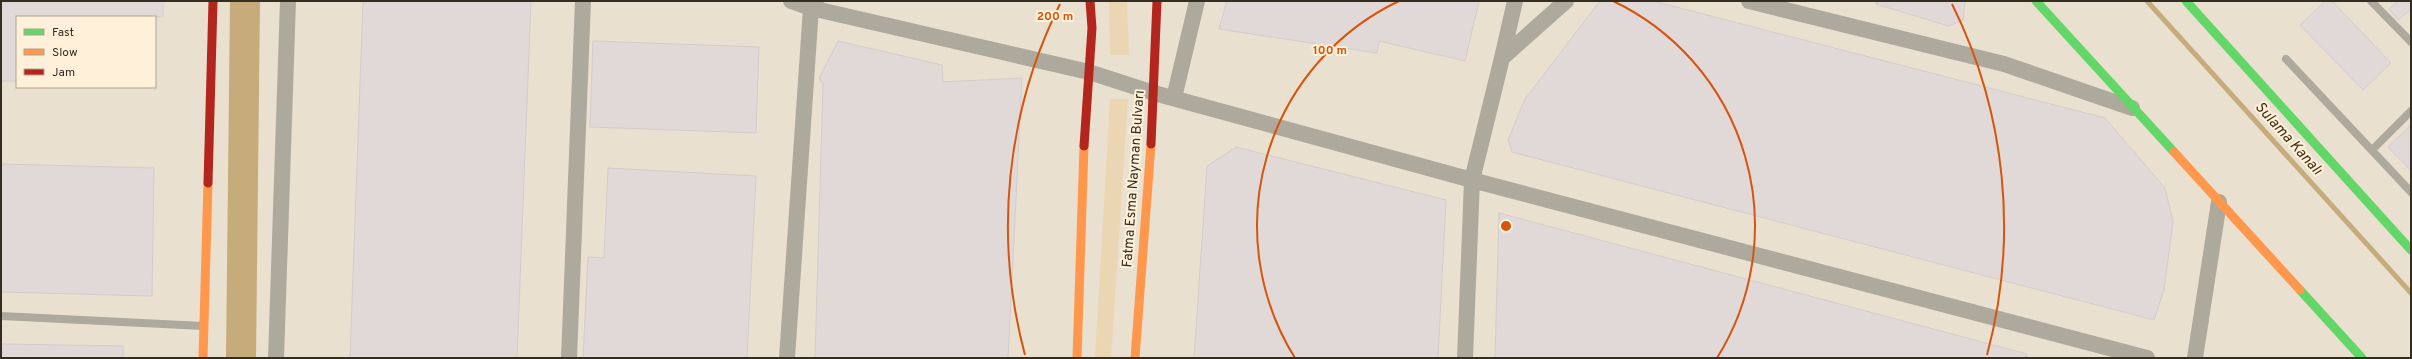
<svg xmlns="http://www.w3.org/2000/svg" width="2412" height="359" font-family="Overpass,sans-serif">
  <rect width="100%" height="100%" fill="#eae0d0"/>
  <path fill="#ead6b3" d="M1109 1H1127L1129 55H1110Z
    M1110 99H1128L1111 358H1095Z"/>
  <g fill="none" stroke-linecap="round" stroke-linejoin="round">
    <path stroke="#c6ab7b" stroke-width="5" d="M2147 1 2411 293"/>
    <path stroke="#c6ab7b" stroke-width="30" d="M241 358 245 1"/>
  </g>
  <path fill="#e1d9d8" stroke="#d3ccca" d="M1 1H163V17H17V81H1Z
    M363 1H531L517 358H350Z
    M1227 1H1479L1465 61 1379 41 1377 53 1219 29Z
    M1600 1H1653L2105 118 2165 188 2173 222 2164 290 2154 320 1512 152 1508 140 1525 99Z
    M1876 1H1965L1963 20 1948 26 1876 4Z
    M2325 1H2332L2391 63 2363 90 2300 25Z
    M2398 1H2411V9L2398 20 2389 9Z
    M593 41 759 47 756 133 590 127Z
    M838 41 942 65 943 82 1022 78 1008 358H815L823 84 819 78Z
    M2411 125V171L2388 147Z
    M1236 147 1446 200 1438 358H1194L1207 166Z
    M1 164 154 168 152 296 1 292Z
    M608 168 756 176 747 358H583L588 257 604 258Z
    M1499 213 2027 354 2026 358H1495Z
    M1 344 123 346V358H1Z"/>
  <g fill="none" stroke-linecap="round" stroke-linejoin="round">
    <path stroke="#aea99d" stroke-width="8" d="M2371 1 2411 42
      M2286 59 2411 192
      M2372 150 2411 111
      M1 316 203 326"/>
    <path stroke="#aea99d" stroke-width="16" d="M791 1 811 8 1089 72 1154 93 1472 180 2147 358
      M1749 1 2004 64 2132 108
      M1502 58 1515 1
      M1174 98 1197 1
      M276 358 288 1
      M569 358 583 1
      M787 358 811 8 816 1
      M1465 358 1472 180 1502 58 1566 1
      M2195 358 2219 202"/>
    <path stroke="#63d668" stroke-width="9" d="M2036 1 2174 152
      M2186 1 2411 250
      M2300 290 2362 358"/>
    <path stroke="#ff974d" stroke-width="9" d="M2174 152 2300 290
      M203 358 208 183
      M1077 358 1084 146
      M1135 358 1151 144"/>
    <path stroke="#b3261e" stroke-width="9" d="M1151 144 1157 1
      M1084 146 1092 28 1090 1
      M208 183 213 1"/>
  </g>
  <g fill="none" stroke="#d6550e" stroke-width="2">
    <path d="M1295 358A249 249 0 0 1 1399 1M1613 1A249 249 0 0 1 1717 358"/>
    <path d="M1025 355A498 498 0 0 1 1060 4M1952 4A498 498 0 0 1 1987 355"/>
  </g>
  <g text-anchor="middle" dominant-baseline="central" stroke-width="4" stroke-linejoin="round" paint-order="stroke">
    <g font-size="14" fill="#342e22" stroke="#fff1d9">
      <text transform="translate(1134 179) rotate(-86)">Fatma Esma Nayman Bulvarı</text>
    </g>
    <g font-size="15" font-style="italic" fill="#3f3013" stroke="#fff1d9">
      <text transform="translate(2288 139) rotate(48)">Sulama Kanalı</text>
    </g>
  </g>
  <circle cx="1506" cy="226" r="6" fill="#d6550e" stroke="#fff1d9" stroke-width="2"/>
  <g font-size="12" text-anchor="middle" font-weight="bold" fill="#d6550e" stroke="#fff1d9" stroke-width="4" stroke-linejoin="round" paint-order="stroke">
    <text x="1055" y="20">200 m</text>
    <text x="1330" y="54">100 m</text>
  </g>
  <rect width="2412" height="359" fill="none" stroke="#342e22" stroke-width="4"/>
  <rect x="16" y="16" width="140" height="72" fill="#fff1d9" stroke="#aea390"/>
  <rect x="24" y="29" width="20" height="6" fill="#63d668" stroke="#aea390"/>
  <text x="52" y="36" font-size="12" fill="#342e22">Fast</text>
  <rect x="24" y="49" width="20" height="6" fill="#ff974d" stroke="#aea390"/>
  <text x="52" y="56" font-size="12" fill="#342e22">Slow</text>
  <rect x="24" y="69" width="20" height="6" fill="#b3261e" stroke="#aea390"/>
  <text x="52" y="76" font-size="12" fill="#342e22">Jam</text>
</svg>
